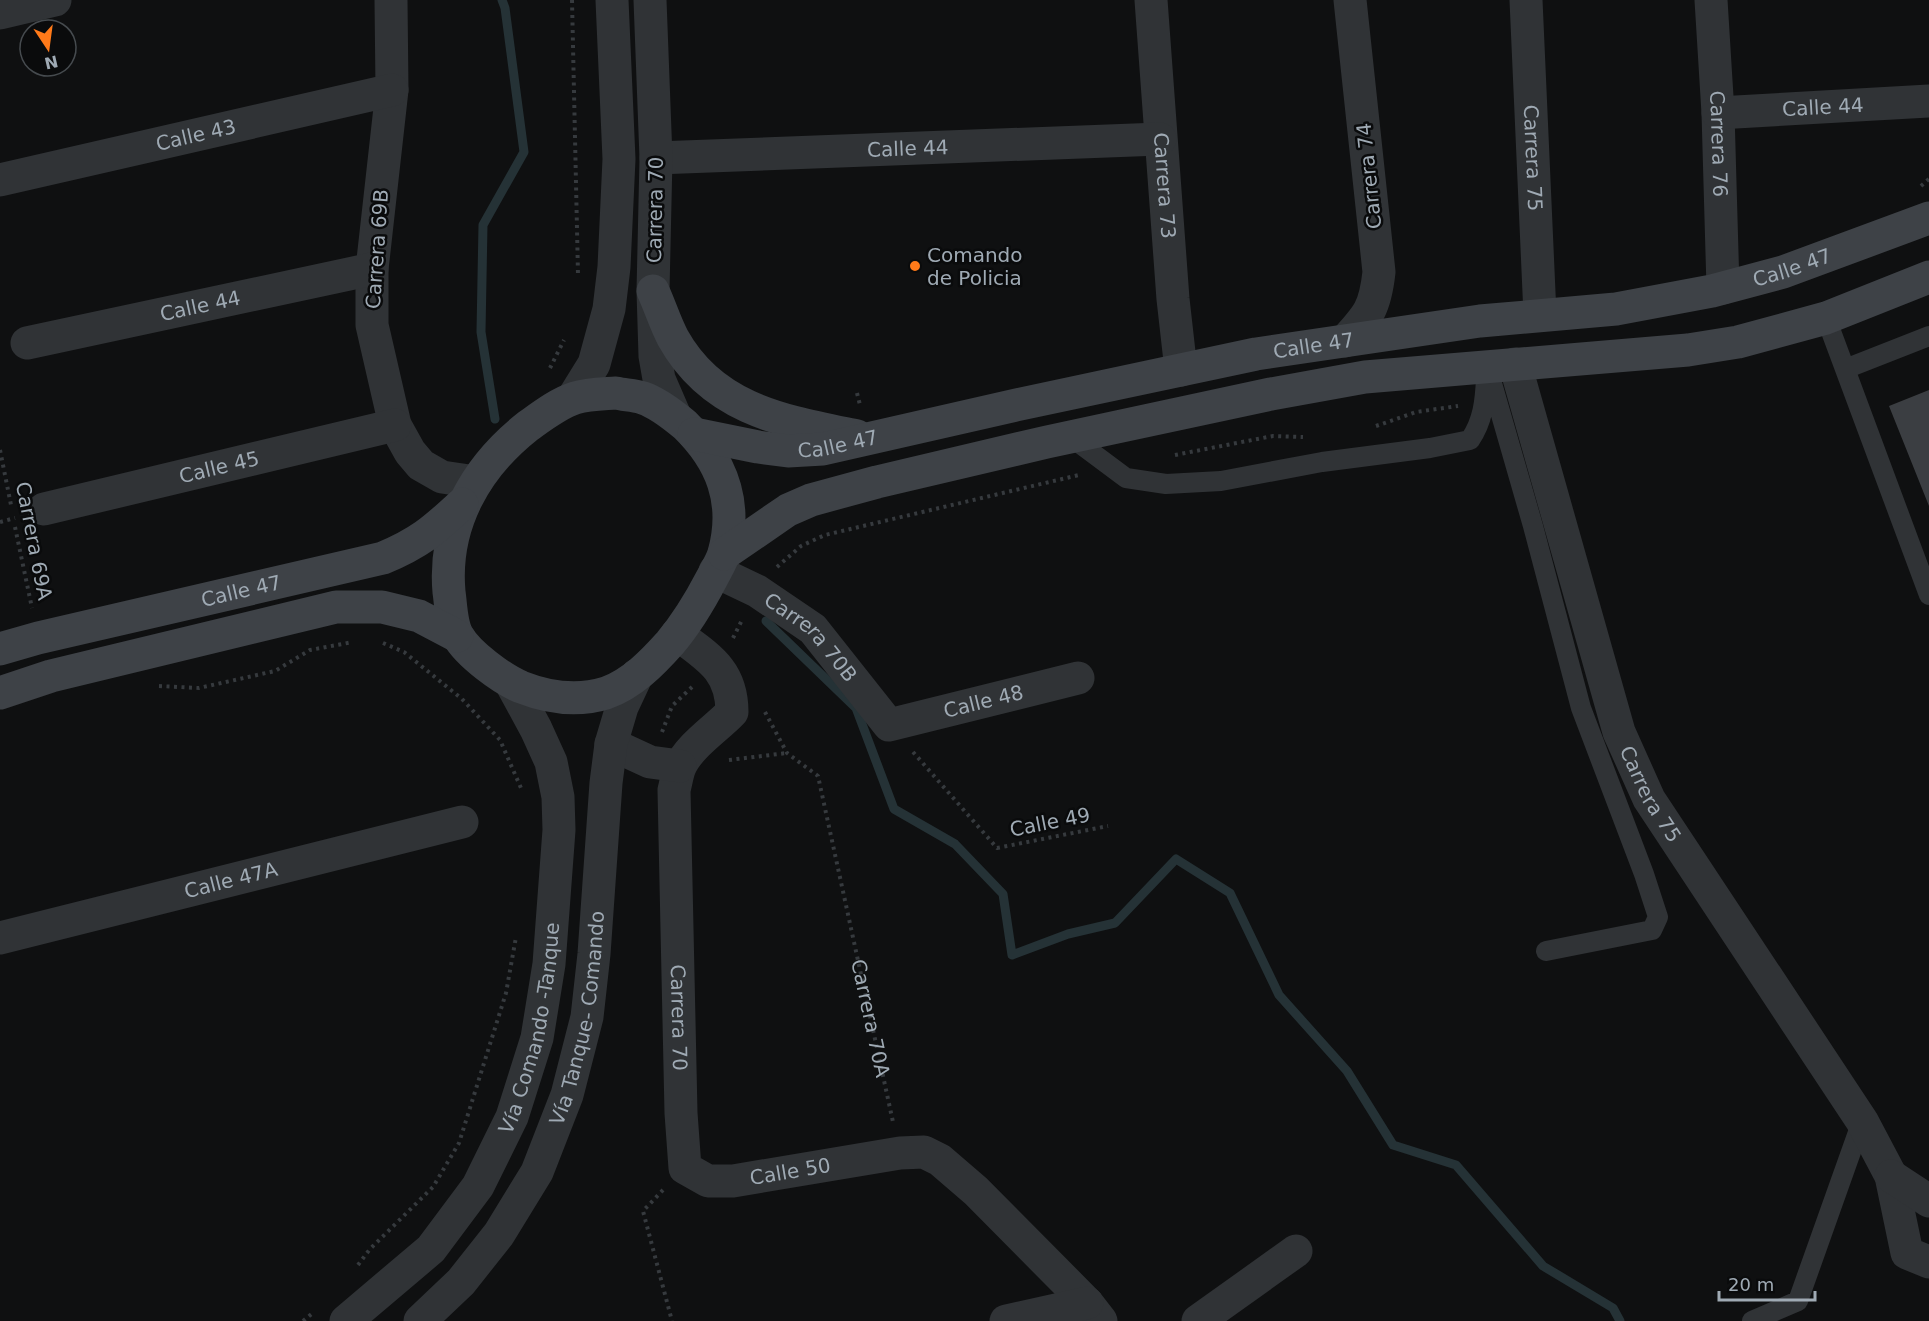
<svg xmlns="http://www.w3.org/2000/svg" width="1929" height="1321" font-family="'DejaVu Sans',sans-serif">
  <rect width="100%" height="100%" fill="#0f1011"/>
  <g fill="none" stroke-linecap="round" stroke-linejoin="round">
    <path stroke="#253236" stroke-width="9" d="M495 419 481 332 483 225 524 152 505 8 502 0
      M766 621 856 708 894 809 955 844 1003 894 1012 955 1068 934 1115 923 1176 859 1230 893 1279 995 1347 1071 1393 1145 1456 1165 1543 1266 1613 1308 1620 1321"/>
  </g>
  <path fill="#3b3e42" d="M1929 390V506L1889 406Z"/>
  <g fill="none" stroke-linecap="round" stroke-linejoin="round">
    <g stroke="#363a3e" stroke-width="4" stroke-dasharray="3 4.5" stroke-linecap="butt">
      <path d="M572 0 578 275"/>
      <path d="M1921 186 1929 179"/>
      <path d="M550 368 564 340"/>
      <path d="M857 393 860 405"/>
      <path d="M1376 426 1416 412 1458 406"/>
      <path d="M0 450 11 505"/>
      <path d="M1175 455 1273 436 1303 437"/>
      <path d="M0 522 15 518"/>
      <path d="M15 527 32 608"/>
      <path d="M777 567 801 546 825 535 1079 475"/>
      <path d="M733 638 742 620"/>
      <path d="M383 643 404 652 462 699 500 740 521 788"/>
      <path d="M159 686 199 688 275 671 310 650 353 642"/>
      <path id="s1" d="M765 712 787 753 818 776 893 1122"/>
      <path d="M662 732 672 706 692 687"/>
      <path d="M913 752 997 848 1108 826"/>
      <path d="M729 760 787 753"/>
      <path d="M663 1190 643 1211 672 1321"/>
      <path d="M358 1265 370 1249 433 1187 459 1143 506 993 516 937"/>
      <path d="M303 1321 314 1312"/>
    </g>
    <path stroke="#303336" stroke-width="20" d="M1826 318 1929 595
      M1487 366 1533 526 1581 708 1644 874 1658 917 1652 930 1546 951
      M1845 369 1929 336
      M1071 437 1126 478 1166 484 1221 481 1322 462 1430 448 1470 440C1483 421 1485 401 1486 378
      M1752 1321 1798 1301 1862 1121"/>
    <g stroke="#303336" stroke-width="33">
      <path d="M391 0 392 90 372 269V325L395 425 410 452 421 465 442 477 476 482"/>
      <path id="s2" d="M1151 0 1173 299 1181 370"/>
      <path id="s3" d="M1526 0 1540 315"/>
      <path id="s4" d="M1711 0 1718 113 1723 288"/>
      <path d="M0 13 55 0"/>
      <path id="s5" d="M1718 113 1929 101"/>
      <path id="s6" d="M656 158 1160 139"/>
      <path id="s7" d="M0 180 392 90"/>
      <path d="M1345 341C1369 315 1375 308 1379 272L1350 0"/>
      <path id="s8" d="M27 343 372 269"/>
      <path id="s9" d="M1515 364 1619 732 1649 799 1862 1121 1891 1176 1907 1253 1929 1262"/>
      <path id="s10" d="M44 509 395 425"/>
      <path id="s11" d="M715 571 757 591 813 629 889 725 1078 678"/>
      <path id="s12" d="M677 634C708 657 732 670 732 712 717 728 689 746 680 767 677 774 676 783 674 790L681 1113 685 1168 708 1181H733L900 1153 924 1152 940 1160 976 1191 1087 1303 1101 1321"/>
      <path d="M611 744 650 762 680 766"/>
      <path id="s13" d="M0 938 462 822"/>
      <path d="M1891 1176 1929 1201"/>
      <path d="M1006 1321 1087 1303"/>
      <path d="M1198 1321 1296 1251"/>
    </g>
    <g stroke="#303336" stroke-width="33">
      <path d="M650 0 656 158 653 291 655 356 659 379 675 416"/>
      <path d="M573 398 594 364 609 309 614 267 619 159 612 0"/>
      <path id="s14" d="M346 1321 431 1249 478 1186 512 1117 537 1038 549 964 559 830 558 797 551 762 536 729 511 683"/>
      <path id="s15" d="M420 1321 461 1282 499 1234 537 1172 567 1095 587 1017 594 954 606 783 611 744 622 707 637 675"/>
    </g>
    <g stroke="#3e4247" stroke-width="33">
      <path d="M653 291C660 306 665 323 673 338 713 410 784 421 857 436"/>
      <path d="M616 393C624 395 634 395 643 398 658 403 673 415 685 425 722 461 738 502 724 553 722 561 716 570 712 578 700 601 687 623 670 643 653 662 632 684 606 693 577 702 549 698 521 687 502 679 468 654 458 636 451 625 451 605 449 592 443 524 476 467 528 426 542 416 559 403 575 398 588 394 602 394 616 393Z"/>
      <path id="s16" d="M694 434 758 447 788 451 823 449 1016 405 1256 354 1480 321 1616 309 1712 291 1783 272 1929 218"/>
      <path d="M724 554 788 510 811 500 877 482 1047 442 1271 394 1365 377 1688 350 1738 342 1826 318 1929 277"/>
      <path id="s17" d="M0 649 38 638 383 558C419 543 433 531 462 504"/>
      <path d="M0 693 51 676 336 607H382L419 616 457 636"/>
    </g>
  </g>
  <circle fill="#ff7a19" stroke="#0a0b0c" stroke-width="2" cx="915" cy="266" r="6"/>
  <g text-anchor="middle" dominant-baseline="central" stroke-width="5" stroke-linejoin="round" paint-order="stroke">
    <g font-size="20" fill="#9faab4" stroke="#0a0b0c">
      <text stroke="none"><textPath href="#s5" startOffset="105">Calle 44</textPath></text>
      <text stroke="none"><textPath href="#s7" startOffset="201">Calle 43</textPath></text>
      <text stroke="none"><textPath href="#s4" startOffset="144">Carrera 76</textPath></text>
      <text stroke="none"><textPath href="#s6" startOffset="252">Calle 44</textPath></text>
      <text stroke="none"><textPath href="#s3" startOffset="158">Carrera 75</textPath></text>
      <text transform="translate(1369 176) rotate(-96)">Carrera 74</text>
      <text stroke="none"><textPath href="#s2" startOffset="186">Carrera 73</textPath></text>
      <text transform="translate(655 210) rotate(-89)">Carrera 70</text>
      <text transform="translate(377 249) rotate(-86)">Carrera 69B</text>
      <text stroke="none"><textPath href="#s16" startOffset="1118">Calle 47</textPath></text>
      <text stroke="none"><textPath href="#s8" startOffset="177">Calle 44</textPath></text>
      <text stroke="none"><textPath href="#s16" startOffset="632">Calle 47</textPath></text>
      <text stroke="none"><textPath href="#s16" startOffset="146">Calle 47</textPath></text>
      <text stroke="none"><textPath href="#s10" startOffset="180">Calle 45</textPath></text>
      <text transform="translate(34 541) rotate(79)">Carrera 69A</text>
      <text stroke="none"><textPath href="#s17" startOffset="248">Calle 47</textPath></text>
      <text stroke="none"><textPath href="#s11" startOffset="118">Carrera 70B</textPath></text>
      <text stroke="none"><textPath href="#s11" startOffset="334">Calle 48</textPath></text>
      <text stroke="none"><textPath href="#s9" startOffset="452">Carrera 75</textPath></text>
      <text transform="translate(1050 822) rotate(-11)">Calle 49</text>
      <text stroke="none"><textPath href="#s13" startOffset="238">Calle 47A</textPath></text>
      <text stroke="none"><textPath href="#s15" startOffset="351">Vía Tanque- Comando</textPath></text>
      <text stroke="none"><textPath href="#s12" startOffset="428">Carrera 70</textPath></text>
      <text stroke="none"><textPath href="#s1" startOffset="333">Carrera 70A</textPath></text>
      <text stroke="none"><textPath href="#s14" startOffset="358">Vía Comando -Tanque</textPath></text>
      <text stroke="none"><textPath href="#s12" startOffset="688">Calle 50</textPath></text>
    </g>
    <g font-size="20" fill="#9faab4" stroke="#0a0b0c" text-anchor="start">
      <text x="927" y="255">Comando<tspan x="927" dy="23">de Policia</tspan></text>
    </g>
  </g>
  <g transform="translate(48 48) rotate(167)"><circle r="28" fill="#0a0b0c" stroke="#464b4f" stroke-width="1.5"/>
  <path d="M0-4.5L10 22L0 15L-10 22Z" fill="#ff7a19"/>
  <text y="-9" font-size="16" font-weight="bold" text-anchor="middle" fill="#9faab4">N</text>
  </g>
  <path d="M1719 1291v9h96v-9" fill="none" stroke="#9faab4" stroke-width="3"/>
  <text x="1728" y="1291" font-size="18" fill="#9faab4" stroke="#0a0b0c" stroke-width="4.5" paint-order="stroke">20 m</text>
</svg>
